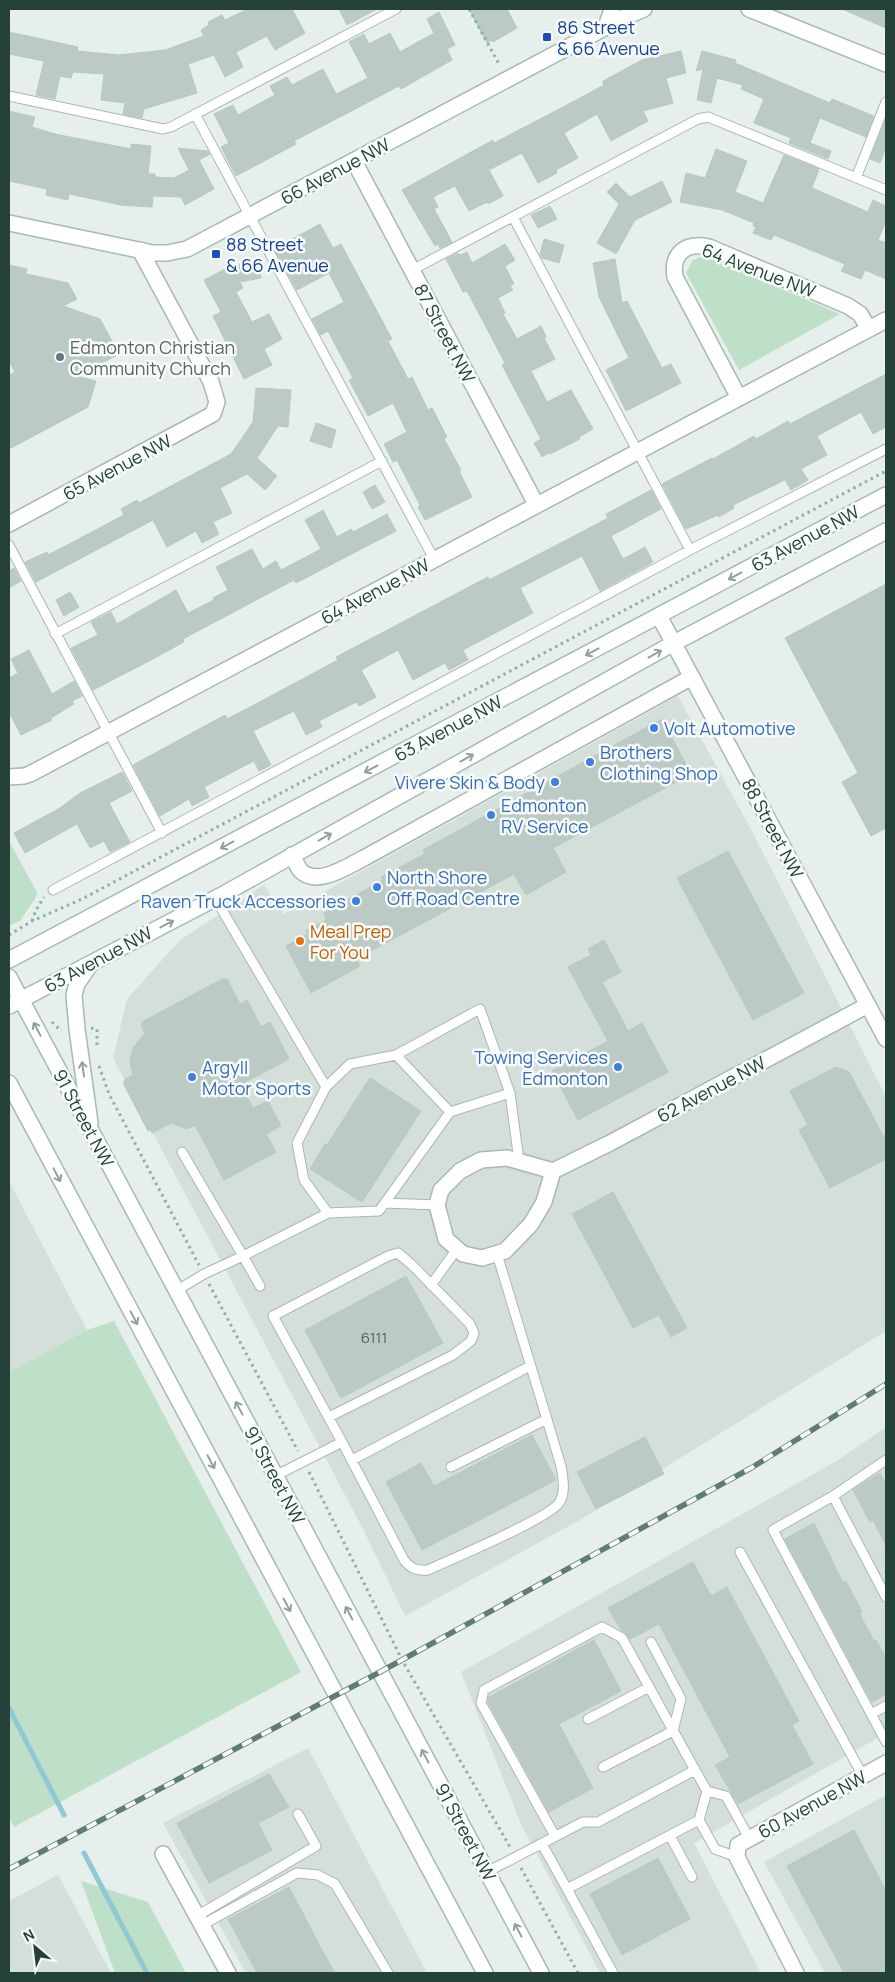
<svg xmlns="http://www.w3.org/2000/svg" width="895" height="1982" font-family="Manrope,sans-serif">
  <rect width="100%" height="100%" fill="#e6efeb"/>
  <path fill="#d4dfda" d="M678 696 753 833 886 1097V1331L580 1520 405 1616 362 1527 113 1058 127 999 180 940 264 885 284 914Z
    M9 1181 87 1330 9 1372Z
    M886 1427V1733L694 1843 761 1973H600L521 1824 461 1672 835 1462Z
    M308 1748 427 1973H246L163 1823Z
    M886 1795V1973H825L764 1862Z
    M58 1875 111 1973H9V1901Z"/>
  <path fill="#bfe0c8" d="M705 256 840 314 739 370 686 273 693 260Z
    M9 841 38 894 20 921 9 926Z
    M114 1321 301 1672 14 1827 9 1818V1372L87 1330Z
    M81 1881 148 1902 186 1973H115Z"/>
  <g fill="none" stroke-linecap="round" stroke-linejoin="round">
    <path stroke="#8ec9d4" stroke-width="5" d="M9 1708 64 1815
      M84 1853 147 1973"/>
  </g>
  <path fill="#bbcac4" stroke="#b8c9c2" d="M248 9H292L305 33 275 50 267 36 236 52 243 67 225 77 214 55 188 64 197 93 144 109 142 118 123 114 125 103 101 100 104 74 73 72 71 78 60 76 55 99 36 95 44 61 9 54V32L78 47 77 51 119 55 165 50 204 36 201 30 209 25 208 22 222 15 225 20Z
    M339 9H377L347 25Z
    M469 9H507L517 28 493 42 492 40 487 43Z
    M842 9H886V28Z
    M439 12 455 45 447 49 452 60 401 89 399 86 294 141 296 144 236 176 221 147 229 143 214 114 233 105 238 115 275 95 270 86 287 77 292 85 323 69 336 94 368 78 349 42 364 34 369 44 390 33 400 52 434 33 427 19Z
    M681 51 686 73 666 78 673 103 643 111 648 121 611 141 597 114 564 133 578 158 556 170 557 173 538 183 522 153 489 170 503 196 488 204 487 202 469 211 455 186 433 197 438 207 434 209 452 242 440 248 438 244 435 246 402 190 493 140 494 143 563 107 604 85 603 81 642 60Z
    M702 51 736 60 735 63 830 103 832 99 874 116 866 137 820 118 810 143 831 151 828 159 789 143 791 138 754 123 764 99 741 89 743 85 717 78 711 103 697 100 703 69 696 71Z
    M9 111 35 117 32 127 55 134 131 149V144L151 146 148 174H155V177L174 178 189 170 178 148 208 151 210 154 199 160 214 189 185 205 181 197 153 196 152 207 121 205 69 194 68 200 46 195 47 189 9 181Z
    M886 118V148L880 163 870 159Z
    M716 149 747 161 735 192 763 203 784 155 819 169 812 188 868 212 873 200 886 206V221L878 240 886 243V279L865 270 861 279 841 271 845 264 774 235 771 240 753 233 756 227 753 226 754 223 722 210 680 202 686 173 705 178Z
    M662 181 672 202 635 220 616 254 597 243 619 204 607 192 616 183 630 197Z
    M550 206 557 219 538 228 531 215Z
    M320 224 333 248 341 244 392 339 388 341 408 379 412 377 428 410 432 408 447 437 444 439 461 470 459 471 472 497 425 520 418 507 420 505 397 460 393 462 384 444 407 432 393 403 368 416 349 380 353 378 328 331 321 335 312 319 344 302 329 273 297 290 274 249Z
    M544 239 564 245 559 263 542 258 540 254Z
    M505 244 515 260 505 266 514 284 510 286 513 290 498 298 505 313 503 314 517 339 541 326 546 337 544 338 555 359 531 371 547 402 571 390 593 429 579 437 580 439 550 454 549 453 542 457 534 443 541 439 502 365 505 363 467 291 463 292 446 259 458 253 460 255 467 252 472 263Z
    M615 259 622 303 627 301 662 368 671 364 681 383 626 411 606 370 629 358 599 297 593 263Z
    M258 261 261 278 240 282 243 288 236 292 252 322 269 314 282 339 264 349 272 365 244 379 213 316 221 312 204 280 229 267Z
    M9 265 27 269 26 274 68 283 77 299 63 306 100 319 119 354 77 376 96 381 88 407 9 449V375L15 372 9 361Z
    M886 374V425L884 428 873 434 861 412 817 436 827 455 801 469 808 480 791 490 785 480 733 505 734 508 719 517 718 515 686 529 662 484 712 458 713 459 754 436 756 439 788 421 790 424Z
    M256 388 291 390 288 427 278 426 257 458 277 476 265 490 247 474 220 488 232 513 213 522 219 534 202 543 196 531 167 547 153 520 36 582 25 562 47 552 48 555 90 533 124 515 121 509 137 500 139 503 231 454 253 422Z
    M316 423 336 430 331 448 310 441Z
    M375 485 385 502 372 509 363 492Z
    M651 490 661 509 611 536 623 559 645 547 653 562 600 591 582 556 545 575 520 588 533 613 463 650 468 660 449 670 445 663 413 680 398 650 361 670 376 697 359 706 356 702 319 721 322 727 306 735 294 711 253 731 271 765 259 771 254 761 204 787 209 797 192 806 189 799 160 816 133 765 225 715 227 719 267 698 338 660 336 657 488 577 489 580 576 535 608 518 606 514Z
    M323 510 337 537 351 529 353 532 387 514 396 531 296 583 294 580 183 639 184 642 151 660 93 690 71 648 98 635 91 622 111 612 117 624 176 590 188 613 214 600 213 598 228 590 216 567 252 549 263 569 276 561 281 570 321 549 305 520Z
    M14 568 21 581 9 588V571Z
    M886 584V828L871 836 842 782 858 773 785 638Z
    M70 592 79 607 64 616 56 600Z
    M29 650 52 694 74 681 82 696 72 701 74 704 51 718 52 720 21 735 9 712V678L18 673 11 659Z
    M662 719 691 774 553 848 566 872 526 895 514 874 356 959 360 966 311 993 286 946 308 934 306 931 326 920 324 913 383 880 381 877 425 854 423 850Z
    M122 772 132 791 109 803 130 842 110 852 104 841 90 848 77 824 25 853 14 833 60 808 80 793Z
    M728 851 804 993 753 1020 677 878Z
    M604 940 621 972 602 982 628 1031 642 1023 668 1072 578 1120 552 1071 608 1041 568 967 591 955 588 949Z
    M224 978 225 980 227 979 240 1004 247 1000 261 1027 270 1022 289 1059 240 1085 253 1108 268 1101 281 1126 266 1134 276 1152 224 1180 195 1125 187 1129 171 1123 152 1133 151 1130 148 1131 123 1083 125 1082 124 1080 133 1075 130 1061 133 1048 145 1033 141 1025 143 1024 142 1022Z
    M836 1067 849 1072 886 1141V1159L830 1188 799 1130 808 1125 790 1091Z
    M370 1078 421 1111 362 1202 310 1169 325 1144 327 1145Z
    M613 1192 687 1328 671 1337 659 1315 633 1328 572 1214Z
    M406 1276 443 1343 341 1398 305 1330Z
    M532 1435 556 1480 422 1550 386 1482 421 1463 434 1486Z
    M645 1437 664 1474 596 1509 577 1472Z
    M880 1473 886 1485V1546L873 1520 870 1522 853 1490Z
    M814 1523 843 1583 846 1581 862 1612 859 1613 874 1641 876 1640 886 1658V1694L872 1702 785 1539Z
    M693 1562 711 1596 727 1587 799 1721 792 1725 813 1764 738 1804 715 1765 730 1757 659 1624 630 1639 625 1633 621 1630 608 1608Z
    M594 1640 621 1691 559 1724 593 1788 549 1812 488 1702 489 1697Z
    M269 1774 289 1807 258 1823 272 1850 209 1883 177 1823Z
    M854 1830 886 1891V1973H844L787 1866Z
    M658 1858 690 1919 622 1955 590 1894Z
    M289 1887 324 1954 335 1973H257L228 1919Z"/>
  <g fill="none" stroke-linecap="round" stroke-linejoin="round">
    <g stroke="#a8b8b2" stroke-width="11">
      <path id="lane" d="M9 96 163 129 171 127 396 9
        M195 114 434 559
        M856 178 886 102
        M513 217 690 550
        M412 270 698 119 708 117 886 190
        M9 545 162 833
        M55 634 382 461
        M53 890 690 550 886 449
        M215 898 326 1087
        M450 1112 510 1093 519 1161
        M182 1152 243 1256 328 1213 304 1180 297 1143 326 1087 350 1064 396 1055 480 1009 510 1093
        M385 1203 437 1205
        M328 1213 379 1211 450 1112 396 1055
        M431 1285 457 1249
        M176 1291 204 1274 243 1256 260 1286
        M329 1417 453 1355 471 1341 474 1333 470 1324 412 1265 398 1253 388 1256 273 1316 342 1442
        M352 1460 530 1366
        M451 1467 547 1419
        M275 1476 342 1442 404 1560C411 1569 417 1571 428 1570 451 1559 548 1519 559 1503 566 1493 563 1478 561 1466L497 1254
        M833 1496 886 1460
        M740 1552 863 1776
        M886 1597 833 1496 773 1530 886 1742
        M871 1714 886 1706
        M588 1719 649 1687
        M603 1767 673 1731 681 1699 651 1642
        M695 1770 707 1791 726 1796 749 1838
        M707 1791 699 1820 715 1849 737 1857
        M670 1836 692 1877
        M542 1844 567 1889 699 1820
        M487 1872 583 1822H598L695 1770 622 1638 602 1627 484 1690 481 1703 555 1836
        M567 1889 613 1973
        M197 1916 316 1846 298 1814
        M202 1925 297 1873 318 1875 335 1884 388 1973"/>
    </g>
    <g stroke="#a8b8b2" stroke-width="18">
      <path id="street" d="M606 27 612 9
        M354 161 536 504
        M739 398 675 277C671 253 686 242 709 247L848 306 860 314 869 329
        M9 524 213 414 217 402 211 382 140 250
        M659 616 886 1039
        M9 777 24 776 30 774 886 320
        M292 855C295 860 297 866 300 870 316 888 348 866 364 858L692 677
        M553 1171 507 1158 481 1160 460 1171 441 1190 437 1205 446 1239 463 1254 482 1258 505 1251 531 1224 544 1202 553 1171 610 1143 868 1005
        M163 1854 228 1973
        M796 1973 737 1857 738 1845 886 1763"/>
    </g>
    <g stroke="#a4bbb3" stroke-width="18">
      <path id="secondary" d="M749 9 886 64
        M9 223 153 253H167L187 249 625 17 644 9
        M9 960 886 495
        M9 977 541 1973
        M9 1006 220 896 674 643 886 531
        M9 1083 485 1973
        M90 1123 77 1029 74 995 77 984 90 965"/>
    </g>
    <path stroke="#86b3a5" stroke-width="3" stroke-dasharray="2.5 4" stroke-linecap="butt" d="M469 9 500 66
      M32 921 36 910 44 897
      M9 935 32 921 82 899 886 471
      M52 1022 60 1030H62
      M91 1028 97 1029V1047
      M99 1066 109 1094 199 1265
      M209 1284 298 1451
      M309 1472 402 1660 510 1847
      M521 1868 578 1973"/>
    <use href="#lane" stroke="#fff" stroke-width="9"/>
    <use href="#street" stroke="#fff" stroke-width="15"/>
    <use href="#secondary" stroke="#fff" stroke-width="15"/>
    <g stroke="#5f7d75" stroke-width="5.5">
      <path id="rail" d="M9 1869 380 1672 751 1468 886 1384"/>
    </g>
    <use href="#rail" stroke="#f7fbf9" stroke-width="4" stroke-dasharray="11" stroke-linecap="butt"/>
  </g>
  <defs><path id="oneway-shaft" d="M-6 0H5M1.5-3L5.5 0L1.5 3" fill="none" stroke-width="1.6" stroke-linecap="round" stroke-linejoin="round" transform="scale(1.25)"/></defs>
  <g stroke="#92a09c">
    <use href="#oneway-shaft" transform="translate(735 576) rotate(152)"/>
    <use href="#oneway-shaft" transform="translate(592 652) rotate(152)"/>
    <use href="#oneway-shaft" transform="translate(655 654) rotate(-29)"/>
    <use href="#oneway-shaft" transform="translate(467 758) rotate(-29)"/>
    <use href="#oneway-shaft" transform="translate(371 769) rotate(152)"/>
    <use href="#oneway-shaft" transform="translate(325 837) rotate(-29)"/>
    <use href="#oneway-shaft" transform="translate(227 845) rotate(152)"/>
    <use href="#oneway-shaft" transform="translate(167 924) rotate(-27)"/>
    <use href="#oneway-shaft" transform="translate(37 1029) rotate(-118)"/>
    <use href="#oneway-shaft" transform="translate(83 1069) rotate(-98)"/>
    <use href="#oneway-shaft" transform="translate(57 1175) rotate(62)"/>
    <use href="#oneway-shaft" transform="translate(134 1318) rotate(62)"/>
    <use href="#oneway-shaft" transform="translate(239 1408) rotate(-118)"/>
    <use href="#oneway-shaft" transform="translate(211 1462) rotate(62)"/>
    <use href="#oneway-shaft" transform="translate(287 1605) rotate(62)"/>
    <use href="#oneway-shaft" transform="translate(349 1613) rotate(-118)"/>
    <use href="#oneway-shaft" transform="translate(425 1756) rotate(-118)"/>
    <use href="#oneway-shaft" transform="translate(518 1930) rotate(-118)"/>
  </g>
  <g fill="#1a4fb4" stroke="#f7fbf9" stroke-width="2">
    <rect x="542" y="32" width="10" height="10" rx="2.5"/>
    <rect x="211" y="249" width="10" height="10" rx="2.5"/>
  </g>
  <circle fill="#6b7280" stroke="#f7fbf9" stroke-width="2" cx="60" cy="357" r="5"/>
  <g fill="#3f7fe0" stroke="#f7fbf9" stroke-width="2">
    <circle cx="654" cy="728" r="5"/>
    <circle cx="590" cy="762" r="5"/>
    <circle cx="555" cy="782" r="5"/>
    <circle cx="491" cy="815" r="5"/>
    <circle cx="377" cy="887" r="5"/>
    <circle cx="356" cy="901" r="5"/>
    <circle cx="618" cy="1067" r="5"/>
    <circle cx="192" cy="1077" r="5"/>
  </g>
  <circle fill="#e8710a" stroke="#f7fbf9" stroke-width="2" cx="300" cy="941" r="5"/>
  <g text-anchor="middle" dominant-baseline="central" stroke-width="5" stroke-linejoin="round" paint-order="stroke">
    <g font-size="15" fill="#4a645c">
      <text x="374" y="1337">6111</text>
    </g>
    <g font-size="18" fill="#164399" stroke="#f7fbf9" text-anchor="start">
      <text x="557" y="27">86 Street<tspan x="557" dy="21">&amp; 66 Avenue</tspan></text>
      <text x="226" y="244">88 Street<tspan x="226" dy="21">&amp; 66 Avenue</tspan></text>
    </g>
    <g font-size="18" fill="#24423a" stroke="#f7fbf9">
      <text transform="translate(335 171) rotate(-28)">66 Avenue NW</text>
      <text transform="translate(759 270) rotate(21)">64 Avenue NW</text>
      <text transform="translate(445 333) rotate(62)">87 Street NW</text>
      <text transform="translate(117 467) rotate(-28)">65 Avenue NW</text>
      <text transform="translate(805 538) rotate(-28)">63 Avenue NW</text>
      <text transform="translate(375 591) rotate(-28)">64 Avenue NW</text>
      <text transform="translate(448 728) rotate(-28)">63 Avenue NW</text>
      <text transform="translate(773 828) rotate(62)">88 Street NW</text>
      <text transform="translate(98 959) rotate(-28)">63 Avenue NW</text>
      <text transform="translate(711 1089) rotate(-28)">62 Avenue NW</text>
      <text transform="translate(84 1118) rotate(62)">91 Street NW</text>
      <text transform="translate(275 1475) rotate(62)">91 Street NW</text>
      <text transform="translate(812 1804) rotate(-29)">60 Avenue NW</text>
      <text transform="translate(466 1832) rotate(62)">91 Street NW</text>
    </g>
    <g font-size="18" fill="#5b616d" stroke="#f7fbf9" text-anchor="start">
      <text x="70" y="347">Edmonton Christian<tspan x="70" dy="21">Community Church</tspan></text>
    </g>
    <g font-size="18" fill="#366cbe" stroke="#f7fbf9" text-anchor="start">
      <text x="664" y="728">Volt Automotive</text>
      <text x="600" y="752">Brothers<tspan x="600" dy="21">Clothing Shop</tspan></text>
      <text x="545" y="782" text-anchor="end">Vivere Skin &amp; Body</text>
      <text x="501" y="805">Edmonton<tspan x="501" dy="21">RV Service</tspan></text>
      <text x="387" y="877">North Shore<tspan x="387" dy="21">Off Road Centre</tspan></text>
      <text x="346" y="901" text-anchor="end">Raven Truck Accessories</text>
      <text x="608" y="1057" text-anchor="end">Towing Services<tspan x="608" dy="21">Edmonton</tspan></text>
      <text x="202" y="1067">Argyll<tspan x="202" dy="21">Motor Sports</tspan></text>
    </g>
    <g font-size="18" fill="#c56008" stroke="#f7fbf9" text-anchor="start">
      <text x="310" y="931">Meal Prep<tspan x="310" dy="21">For You</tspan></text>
    </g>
  </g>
  <rect width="895" height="1982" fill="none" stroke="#24423a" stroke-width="20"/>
  <g transform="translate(35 1947) rotate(332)" stroke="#f7fbf9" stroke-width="4" paint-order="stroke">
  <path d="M0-4L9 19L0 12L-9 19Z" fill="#24423a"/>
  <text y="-8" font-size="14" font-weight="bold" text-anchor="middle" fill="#24423a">N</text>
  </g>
</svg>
